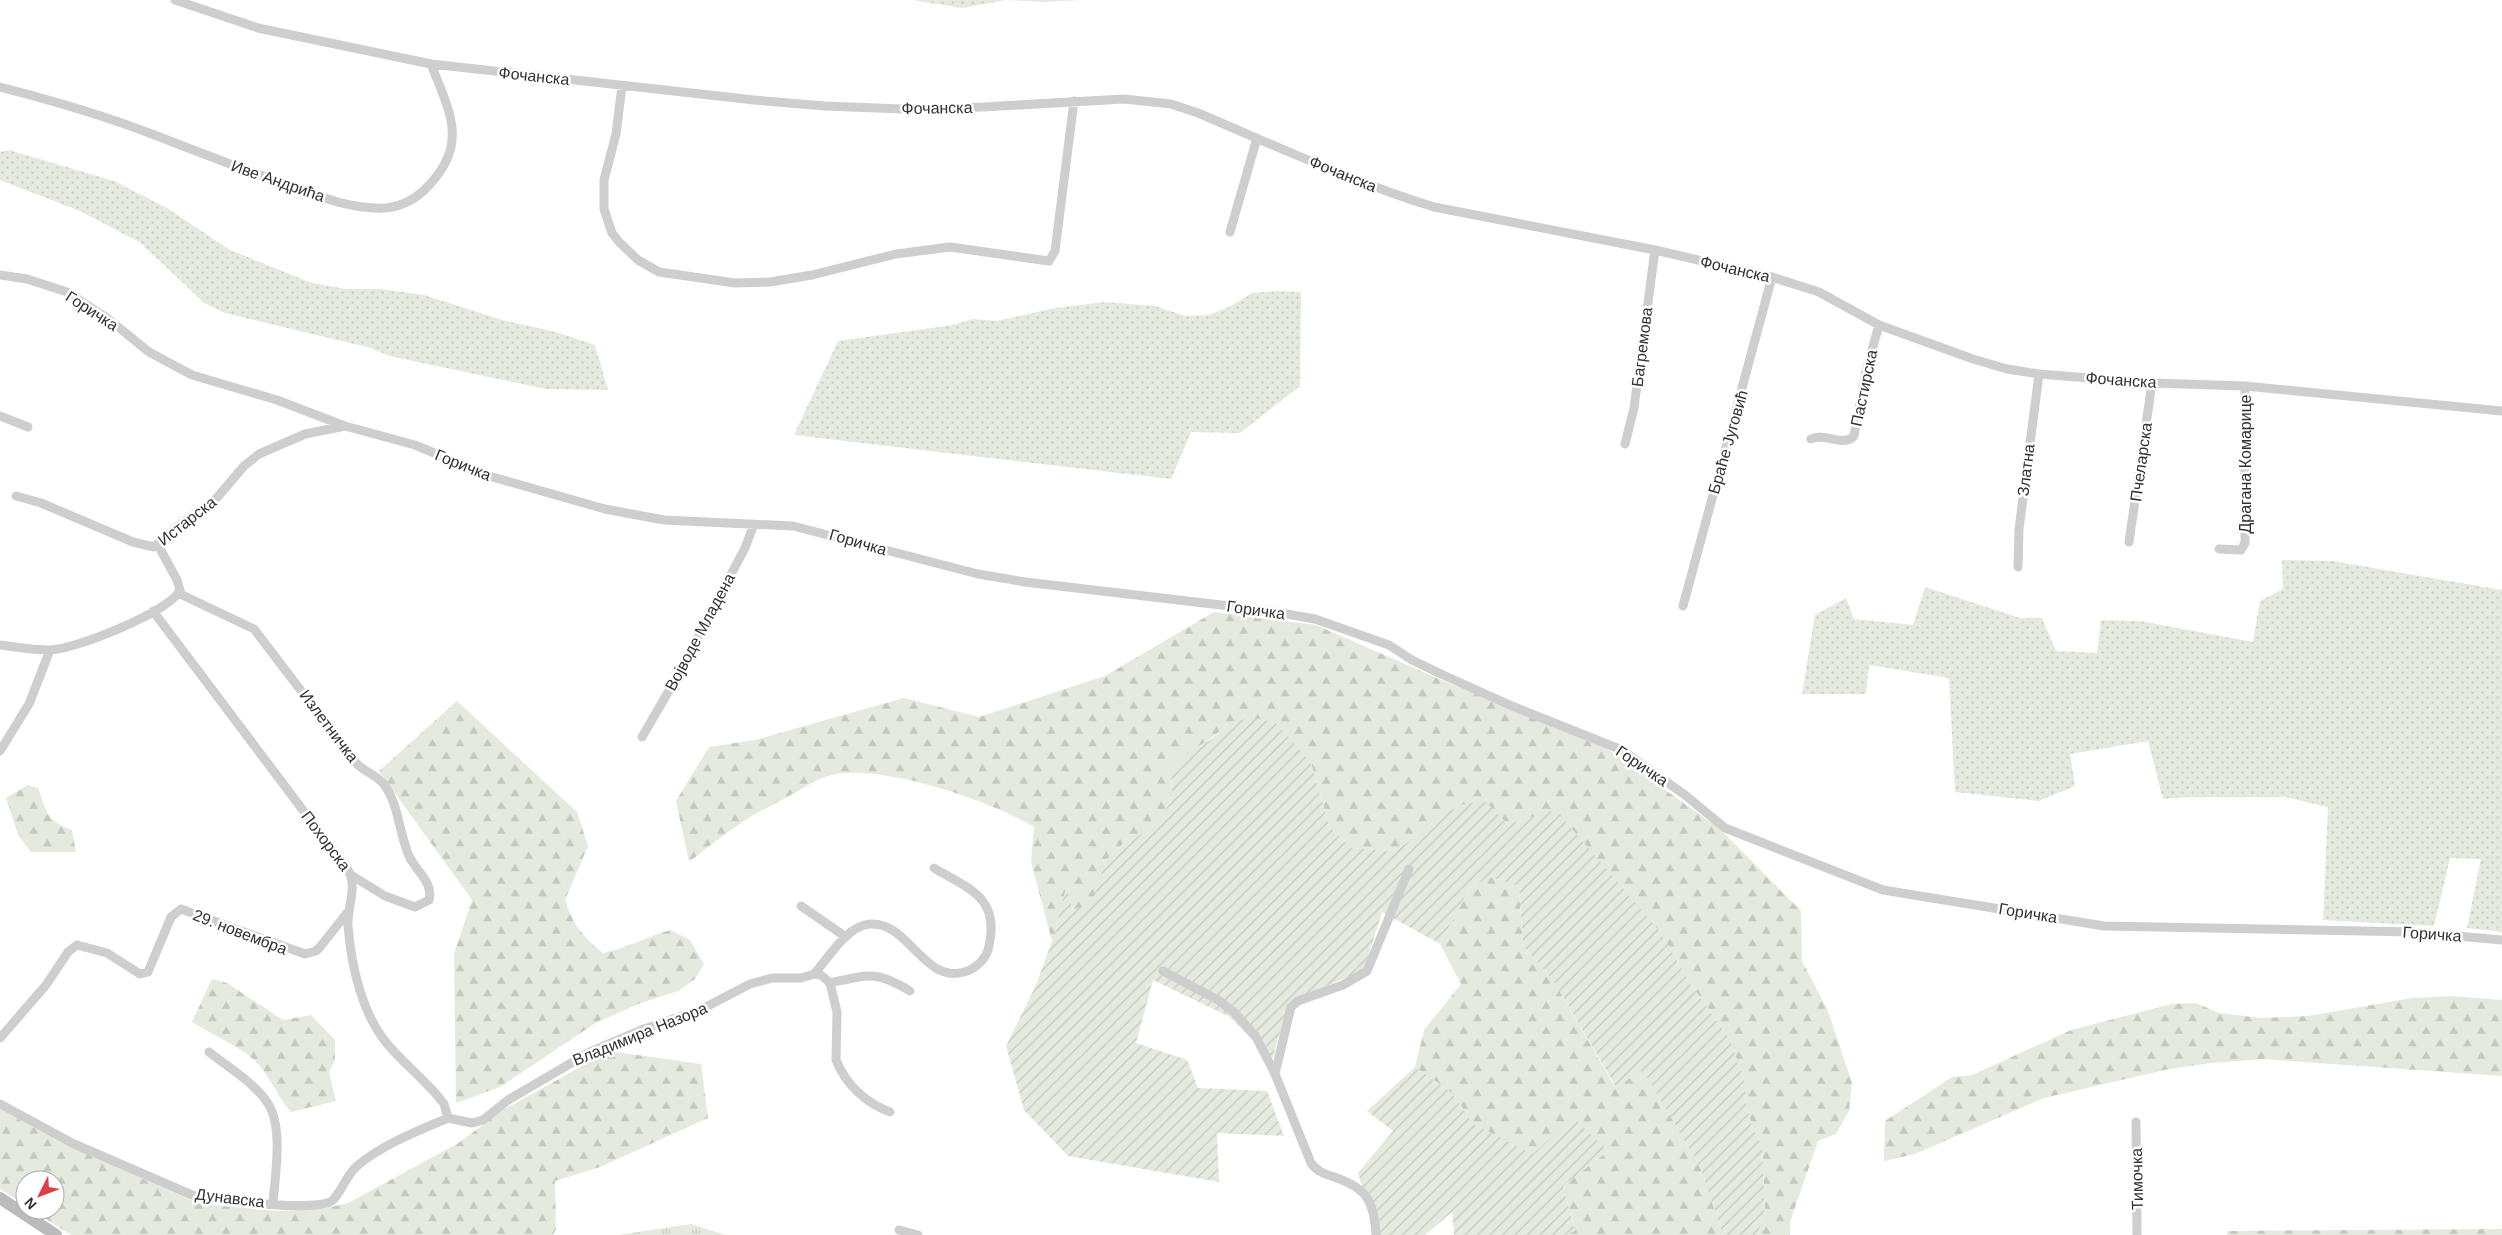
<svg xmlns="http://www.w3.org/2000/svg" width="2502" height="1235" font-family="Arial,sans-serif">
  <defs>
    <pattern id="grass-dots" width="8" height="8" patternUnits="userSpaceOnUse" patternTransform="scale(1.25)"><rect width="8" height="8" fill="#e4eadd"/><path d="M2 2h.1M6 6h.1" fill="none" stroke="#c4c9be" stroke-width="1.8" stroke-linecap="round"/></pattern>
    <pattern id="forest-firs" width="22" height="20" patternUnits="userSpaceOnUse" patternTransform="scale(1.25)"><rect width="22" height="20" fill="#e4eadd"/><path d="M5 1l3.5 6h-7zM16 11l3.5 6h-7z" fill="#c4c9be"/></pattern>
    <pattern id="park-tufts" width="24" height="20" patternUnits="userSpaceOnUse" patternTransform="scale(1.25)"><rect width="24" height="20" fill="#e4eadd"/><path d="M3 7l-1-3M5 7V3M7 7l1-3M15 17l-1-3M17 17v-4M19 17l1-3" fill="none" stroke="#c4c9be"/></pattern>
    <pattern id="garden-furrows" width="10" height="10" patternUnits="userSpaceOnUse" patternTransform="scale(1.25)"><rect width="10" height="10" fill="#e4eadd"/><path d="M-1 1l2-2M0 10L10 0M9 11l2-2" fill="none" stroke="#c4c9be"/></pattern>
  </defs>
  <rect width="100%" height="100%" fill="#fff"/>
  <path fill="url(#grass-dots)" d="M913 0H1080L1045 2 1006 0 962 8Z
    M9 150 114 181 167 208 230 250 312 283 346 289H380L424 295 502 320 556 332 595 345 608 390 546 389 390 356 371 348 225 313 204 303 141 243 80 211 0 180V152Z
    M1277 291 1301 292 1300 386 1240 433 1191 432 1171 479 794 435 838 341 953 325 973 319 997 321 1055 308 1105 302 1155 306 1185 316 1209 315 1231 306 1252 293Z
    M2282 560 2332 561 2502 590V932L2467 928 2481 859 2450 858 2434 926 2323 920 2328 807 2285 797H2186L2163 799 2148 741 2070 754 2075 786 2039 801 1955 792 1949 678 1869 665 1866 694H1802L1815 615 1846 598 1854 619 1913 625 1925 587 2020 618H2042L2056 651 2097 653 2101 620 2140 621 2253 642 2260 601 2283 589Z"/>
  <path fill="url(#forest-firs)" d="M1214 612 1316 625 1446 682 1600 743 1720 829 1801 911 1802 961 1828 1011 1852 1083 1849 1111 1836 1134 1818 1141 1790 1222V1235H1758L1765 1208 1762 1147 1752 1126 1746 1104 1745 1082 1730 1040 1690 983 1661 933 1508 824 1486 803 1440 816 1419 835 1393 851 1351 848 1329 826 1311 763 1228 724C1210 741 1190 751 1171 768L1172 795 1164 814 1145 832 1123 844 1106 860 1093 902 1073 910 1066 889 1052 941 1031 862 1034 827C992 801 876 761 828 776 814 780 803 789 791 795 776 804 761 810 747 819 727 832 708 847 689 862L676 801 709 747 755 740 904 698 979 717 1105 676Z
    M457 701 577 812 588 846 565 900C573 925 583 937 603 953 627 948 647 937 670 930L690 940 704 964 695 979 678 991 641 1003 597 1022 500 1087 456 1103 454 954 472 900 379 771Z
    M28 785 38 788C47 812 46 821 72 830L76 852H31L18 835 6 798Z
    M1491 877 1519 887 1523 946 1553 980 1615 1087 1643 1069 1700 1167 1723 1235H1565L1575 1230 1563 1186 1608 1151 1573 1118 1533 1155 1474 1124 1451 1092 1415 1067 1424 1030 1461 984 1440 944 1470 887Z
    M212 979 227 983 283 1020 311 1015 335 1040V1060L329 1072 336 1101 291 1112C277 1096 271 1078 258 1064 245 1049 209 1033 192 1022Z
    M2451 996 2502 1000V1076L2263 1059 2212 1063 2169 1069 2044 1098 1915 1154 1884 1161 1885 1121 1952 1077 1972 1075 2071 1030 2172 1004 2196 1003 2219 1013 2261 1018 2308 1016 2412 998Z
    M609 1051 701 1064 708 1118 600 1167 555 1181 556 1229 553 1235H71L32 1210H55V1180H25V1205L0 1189V1109L64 1144 200 1204 277 1211 322 1209 348 1203 457 1144 503 1110Z
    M2502 1229V1235H2227V1231Z"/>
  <path fill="url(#park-tufts)" d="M691 1224 725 1235H618Z"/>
  <path fill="url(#garden-furrows)" d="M1252 717 1276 723 1311 763 1329 826 1351 848 1393 851 1419 835 1440 816 1464 804 1486 802 1508 824 1556 810 1661 933 1690 983 1730 1040 1745 1082 1746 1104 1752 1126 1762 1147 1765 1208 1758 1235H1723L1700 1167 1643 1070 1616 1087 1553 980 1523 946 1519 887 1491 877 1470 887 1440 944 1382 912 1364 970 1289 1002 1272 1060 1230 1017 1153 980 1136 1043 1187 1060 1198 1088 1267 1091 1284 1136 1217 1133 1219 1182 1068 1156 1024 1110 1006 1046 1036 985 1052 941 1066 888 1073 910 1092 902 1106 860 1123 844 1145 832 1164 814 1172 795 1171 768 1193 749 1212 739 1228 724Z
    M1415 1067 1451 1092 1474 1124 1533 1154 1573 1117 1608 1151 1563 1186 1575 1231 1565 1235H1454L1452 1212 1425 1235H1376L1358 1173 1393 1131 1367 1111Z"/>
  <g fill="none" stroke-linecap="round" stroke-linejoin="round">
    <path stroke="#cecece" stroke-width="9" d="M175 0 258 28 431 64 754 100 825 106 902 109 983 107 1124 99 1171 104 1198 113C1276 146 1353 182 1434 207L1655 250 1772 277 1819 292 1879 325 1973 359 2007 369 2039 374 2152 383 2245 386 2502 411
      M622 86 616 134 604 180V209L612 233 620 243 638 260 659 272 735 283 770 282 812 275 896 254 950 247 1049 261 1055 251 1074 101
      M0 87C51 100 103 115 152 134 193 150 235 166 276 181 310 193 349 210 386 208 404 206 420 196 431 183 469 141 448 109 431 64
      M1230 232 1257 138
      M0 275 27 279 67 292 107 318 149 352 192 375 277 400 345 426 415 445 489 476 605 509 664 520 793 526 978 574 1025 582 1264 610 1315 619 1389 645 1412 660 1441 674 1512 706 1622 750 1685 795 1725 828 1883 890 2104 926 2413 932 2502 940
      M0 416 28 427
      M1811 439C1825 432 1843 448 1854 436L1866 371 1879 325
      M1625 444 1634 408 1655 250
      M16 496 41 503 133 542 154 547 182 523 215 500 244 466 259 454 305 434 345 426
      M2129 542 2152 383
      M2219 549 2241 550 2245 543V386
      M2018 567 2019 529 2039 374
      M178 593 254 629 357 764C366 773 378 775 385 786 399 806 399 833 409 856 416 871 434 883 429 900L415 907 385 896 351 875
      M1683 606 1772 277
      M153 611 348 870C358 886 347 908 348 925 351 966 362 1015 389 1046 404 1063 422 1078 437 1095L444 1104 448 1118
      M0 645C16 647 33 650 50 650 74 650 171 611 180 590L177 580 158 545
      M642 737 674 682 745 548 754 524
      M0 751 29 704 50 650
      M801 906 846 937
      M1163 971 1218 1000 1235 1013 1256 1037 1275 1074 1311 1163C1316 1171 1325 1174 1334 1177 1367 1188 1374 1201 1376 1235
      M814 974C829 958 846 926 870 924 908 921 924 984 964 972 976 969 987 958 989 946 1000 897 969 889 934 868
      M830 983C867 975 875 970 910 991
      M0 1038 46 985 68 952 77 945 107 953 140 974 148 972 171 917 181 909 305 954 316 951 320 947 347 913
      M209 1052C228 1067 253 1082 267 1102 284 1126 275 1175 273 1203
      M1275 1074 1291 1007 1298 1001 1343 985 1367 971 1409 869
      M0 1104 72 1143 192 1195 204 1198C230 1201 308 1211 330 1202 339 1198 346 1175 357 1166 382 1145 417 1131 448 1118
      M448 1118 472 1123 483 1120 508 1100 590 1052 644 1029 702 1009 750 984 772 978H801L814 974 821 975 830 983 837 1012 836 1060C846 1085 866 1103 890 1112
      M2136 1122 2137 1235
      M899 1230 918 1235"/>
    <path stroke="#bbb" stroke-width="12" d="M0 1198 56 1235"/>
  </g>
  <g text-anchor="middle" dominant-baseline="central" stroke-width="5" stroke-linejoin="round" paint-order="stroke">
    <g font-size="16" fill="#313131" stroke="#fff">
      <text transform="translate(534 76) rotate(6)">Фочанска</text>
      <text transform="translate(937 108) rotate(-1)">Фочанска</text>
      <text transform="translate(1343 174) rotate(22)">Фочанска</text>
      <text transform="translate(278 181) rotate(19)">Иве Андрића</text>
      <text transform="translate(1735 269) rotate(13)">Фочанска</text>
      <text transform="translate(92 311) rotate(33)">Горичка</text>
      <text transform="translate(1642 347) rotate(-83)">Багремова</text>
      <text transform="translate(2121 380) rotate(4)">Фочанска</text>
      <text transform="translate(1864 388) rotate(-78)">Пастирска</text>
      <text transform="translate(1728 442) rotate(-74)">Браће Југовић</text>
      <text transform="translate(2141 462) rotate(-82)">Пчеларска</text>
      <text transform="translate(2245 464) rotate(-90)">Драгана Комарице</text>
      <text transform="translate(463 465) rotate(22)">Горичка</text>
      <text transform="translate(2026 470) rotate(-83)">Златна</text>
      <text transform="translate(187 521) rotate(-38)">Истарска</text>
      <text transform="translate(858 542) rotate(16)">Горичка</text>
      <text transform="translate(1256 610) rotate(8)">Горичка</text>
      <text transform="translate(700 632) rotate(-62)">Војводе Младена</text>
      <text transform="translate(329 726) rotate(53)">Излетничка</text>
      <text transform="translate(1642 766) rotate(34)">Горичка</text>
      <text transform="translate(326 841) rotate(53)">Похорска</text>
      <text transform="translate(2028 913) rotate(9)">Горичка</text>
      <text transform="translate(240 932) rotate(21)">29. новембра</text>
      <text transform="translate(2432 934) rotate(4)">Горичка</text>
      <text transform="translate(640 1034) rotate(-22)">Владимира Назора</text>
      <text transform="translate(2137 1179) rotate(-91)">Тимочка</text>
      <text transform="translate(230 1198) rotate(7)">Дунавска</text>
    </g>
  </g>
  <g transform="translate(40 1195) rotate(228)"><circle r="24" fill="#ffffff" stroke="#adadad"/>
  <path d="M0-4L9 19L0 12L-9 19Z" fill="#de3d44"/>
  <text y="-8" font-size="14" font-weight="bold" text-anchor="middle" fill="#313131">N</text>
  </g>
</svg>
